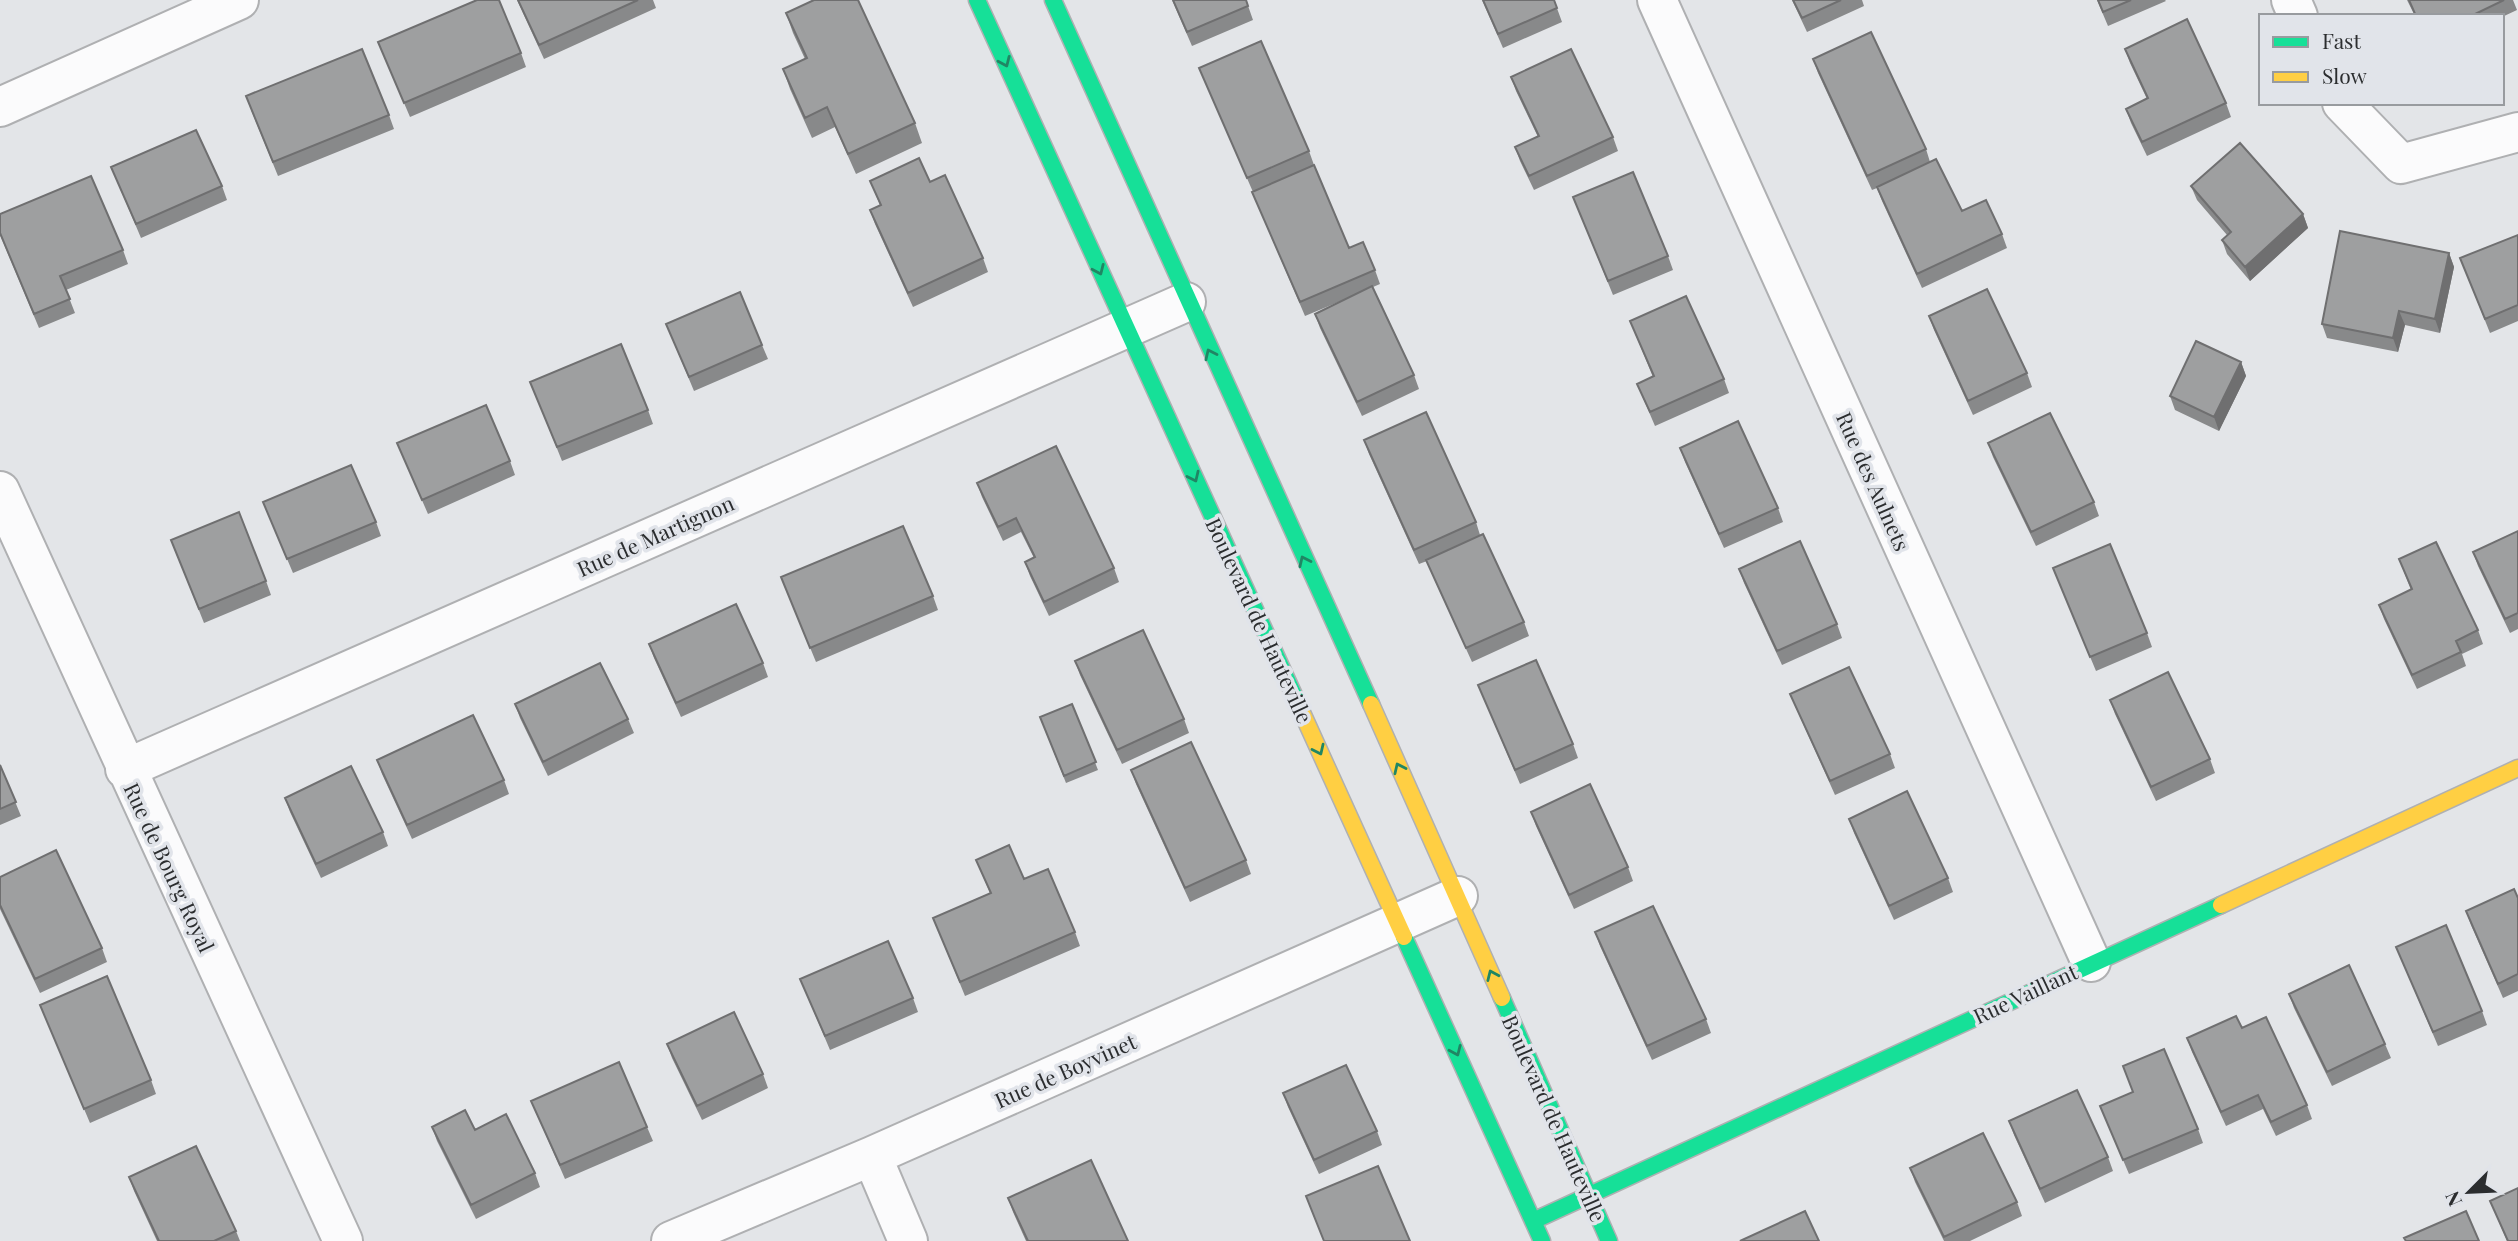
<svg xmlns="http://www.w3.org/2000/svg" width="2518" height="1241" font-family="'Playfair Display',serif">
  <rect width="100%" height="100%" fill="#e3e5e8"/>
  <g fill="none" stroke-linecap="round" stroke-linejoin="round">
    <g stroke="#afb0b2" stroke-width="42">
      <path id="street" d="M1657 0 2091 962
        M2291 0 2298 16
        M2342 103 2401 164 2518 132
        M0 107 239 0
        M0 491 343 1241
        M125 769 1186 302
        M872 1156 908 1241
        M671 1241 872 1156 1458 896"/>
    </g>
    <g stroke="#afb0b2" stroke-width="19">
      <path id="fast" d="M977 0 1299 706
        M1053 0 1371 704
        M1404 937 1542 1241
        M1502 998 1609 1241
        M1533 1221 2221 905"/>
    </g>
    <g stroke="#afb0b2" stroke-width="19">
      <path id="slow" d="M1371 704 1502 998
        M1299 706 1404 937
        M2221 905 2518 768"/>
    </g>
    <use href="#street" stroke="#fbfbfc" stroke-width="38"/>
    <use href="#fast" stroke="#16e098" stroke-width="16"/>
    <use href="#slow" stroke="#ffcf43" stroke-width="16"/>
  </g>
  <path fill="#88898a" d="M517 0H653L656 8 544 59Z
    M1172 0H1246L1253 20 1192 46Z
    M1482 0H1554L1562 22 1503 48Z
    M1792 0H1862L1864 6 1807 32Z
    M2097 0H2165L2166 1 2108 26Z
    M2407 0H2513L2517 10 2502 17V16H2415Z
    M786 13 915 123 922 143 856 174 835 127 812 138 790 89 783 69 805 59 793 33Z
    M378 42 521 53 526 67 410 117Z
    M2125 49 2226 103 2231 117 2147 156 2131 123 2126 109 2147 99 2130 63Z
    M1813 59 1926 149 1930 162 1962 211 2002 234 2007 248 1922 288 1882 201 1877 188 1872 190 1818 73Z
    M1199 68 1309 151 1314 165 1253 192Z
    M1511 77 1613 137 1618 151 1534 190 1520 161 1515 147 1538 137 1516 91Z
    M251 110 389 115 394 129 278 176Z
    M111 167 222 186 227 200 141 238Z
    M870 181 930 182 983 258 988 272 913 307 875 224 870 210 880 205Z
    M2191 186 2303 214 2308 228 2250 281 2227 254 2222 240 2227 235 2197 200Z
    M1252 192 1349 248 1375 270 1380 284 1373 287 1414 375 1419 389 1362 416 1320 328 1315 314 1348 298 1305 316Z
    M1573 197 1668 256 1673 270 1613 295Z
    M0 214 123 250 128 264 66 290 75 313 39 328 0 235Z
    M2518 235V321L2490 333 2460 258Z
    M2449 253 2454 267 2440 333 2405 325 2398 352 2327 338 2322 324Z
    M1929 316 2027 373 2032 387 1973 415 1934 330Z
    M1630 321 1724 379 1729 393 1655 426 1637 384 1653 377Z
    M666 324 762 345 768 359 694 391Z
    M2241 362 2246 376 2219 431 2175 410 2170 396Z
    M536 396 648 410 653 424 562 461Z
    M1364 440 1476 522 1480 535 1524 622 1529 636 1472 662 1432 574 1427 561 1419 564 1369 454Z
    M397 443 510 461 515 475 428 514Z
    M1988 443 2094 502 2099 516 2036 546 1993 457Z
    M1680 448 1778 508 1783 522 1724 548 1685 462Z
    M977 483 1114 568 1119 582 1049 616 1030 576 1025 562 1034 558 1021 532 1003 541 982 497Z
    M263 502 376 522 381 536 293 573Z
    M2518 531V629L2510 633 2478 566 2473 552Z
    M171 540 266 581 271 595 204 623Z
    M2399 559 2478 630 2483 644 2462 654 2466 666 2417 689 2384 619 2379 605 2411 590Z
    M2053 568 2147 633 2152 647 2096 671Z
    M1739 569 1837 624 1842 638 1782 665 1744 583Z
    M781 577 933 596 938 610 816 662Z
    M649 644 763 663 768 677 681 717 654 658Z
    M1075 661 1184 719 1189 733 1122 764 1080 675Z
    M1478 685 1573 744 1578 758 1520 784Z
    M1790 694 1890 754 1895 768 1835 795 1796 708Z
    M2110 700 2210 759 2215 773 2156 801 2115 714Z
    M515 704 628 719 634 733 548 776 520 718Z
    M1072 704 1098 770 1066 783 1040 717Z
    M377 760 504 780 509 794 412 839 382 774Z
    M0 765 21 816 0 825Z
    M1131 770 1246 860 1251 874 1190 902 1136 784Z
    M285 798 383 832 388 846 321 878 290 812Z
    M1531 812 1628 867 1633 881 1574 909 1536 826Z
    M1849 819 1948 878 1953 892 1894 920 1854 833Z
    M976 860 1024 879 1075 932 1080 946 965 996 933 918 990 893Z
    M0 877 102 948 107 962 40 993 0 909Z
    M2518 898V991L2503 998 2471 925 2466 911Z
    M1595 932 1706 1019 1711 1033 1652 1060 1600 946Z
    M2396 947 2482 1011 2487 1025 2438 1046Z
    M800 979 913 998 918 1012 830 1050Z
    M2289 994 2385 1044 2391 1058 2332 1086 2294 1008Z
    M40 1005 151 1080 156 1094 90 1123Z
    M2242 1028 2307 1105 2312 1119 2276 1136 2263 1109 2226 1126 2192 1052 2187 1038Z
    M667 1044 763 1074 768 1088 702 1120 672 1058Z
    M2123 1066 2198 1129 2203 1143 2129 1174 2100 1106 2133 1092Z
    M1283 1093 1377 1131 1382 1145 1319 1174 1288 1107Z
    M531 1101 647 1127 653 1141 565 1179Z
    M2009 1121 2108 1157 2113 1171 2045 1203 2014 1135Z
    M432 1127 475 1130 535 1173 540 1187 476 1219 437 1141Z
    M1910 1168 2017 1202 2022 1216 1970 1241H1944L1915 1182Z
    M129 1177 236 1231 240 1241H157L134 1191Z
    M1008 1198 1128 1241H1026L1013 1212Z
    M2490 1201 2518 1241H2507Z"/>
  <path fill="#6f6f70" d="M2303 214 2308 228 2250 281 2245 267Z
    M2449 253 2454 267 2440 333 2435 319Z
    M2399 311 2405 325 2398 352 2393 338Z
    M2241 362 2246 376 2219 431 2214 417Z"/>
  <path fill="#9e9fa0" stroke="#6f6f70" stroke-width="2" d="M477 0H499L521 53 404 103 378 42Z
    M518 0H638L539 45Z
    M814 0H858L915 123 848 154 827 107 805 118 783 69 807 58 786 13Z
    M1173 0H1246L1248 6 1187 32Z
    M1483 0H1554L1557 8 1498 34Z
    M1793 0H1841L1802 18Z
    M2098 0H2131L2103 12Z
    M2409 0H2504L2471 16H2416Z
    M2187 19 2226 103 2142 142 2126 109 2148 98 2125 49Z
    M1871 32 1926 149 1867 176 1813 59Z
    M1261 41 1309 151 1247 178 1199 68Z
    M362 49 389 115 273 162 246 96Z
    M1571 49 1613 137 1529 176 1515 147 1539 136 1511 77Z
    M196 130 222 186 136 224 111 167Z
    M2240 143 2303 214 2245 267 2222 240 2231 232 2191 186Z
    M919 158 930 182 945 175 983 258 908 293 870 210 881 205 870 181Z
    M1936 159 1962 211 1986 200 2002 234 1917 274 1877 187Z
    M1314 165 1349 248 1363 242 1375 270 1300 302 1252 192Z
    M1633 172 1668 256 1608 281 1573 197Z
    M91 176 123 250 60 276 70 299 34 314 0 233V214Z
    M2340 231 2449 253 2435 319 2399 311 2393 338 2322 324Z
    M2518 235V305L2485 319 2460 258Z
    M1372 286 1414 375 1357 402 1315 314Z
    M1987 289 2027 373 1968 401 1929 316Z
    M740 292 762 345 689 377 666 324Z
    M1686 296 1724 379 1650 412 1637 384 1654 376 1630 321Z
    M2196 341 2241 362 2214 417 2170 396Z
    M621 344 648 410 557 447 530 382Z
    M486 405 510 461 422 500 397 443Z
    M1426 412 1476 522 1414 550 1364 440Z
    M2050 413 2094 502 2031 532 1988 443Z
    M1738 421 1778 508 1719 534 1680 448Z
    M1056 446 1114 568 1044 602 1025 562 1035 557 1016 518 998 527 977 483Z
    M351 465 376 522 287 559 263 502Z
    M239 512 266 581 199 609 171 540Z
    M903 526 933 596 810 648 781 577Z
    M2518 531V613L2505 619 2473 552Z
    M1483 534 1524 622 1466 648 1426 560Z
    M1800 541 1837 624 1777 651 1739 569Z
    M2436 542 2478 630 2456 641 2461 652 2412 675 2379 605 2412 589 2399 559Z
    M2110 544 2147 633 2090 657 2053 568Z
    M736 604 763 663 676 703 649 644Z
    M1143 630 1184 719 1117 750 1075 661Z
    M1536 660 1573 744 1515 770 1478 685Z
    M600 663 628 719 543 762 515 704Z
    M1849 667 1890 754 1830 781 1790 694Z
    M2168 672 2210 759 2151 787 2110 700Z
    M1072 704 1096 762 1064 776 1040 717Z
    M473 715 504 780 407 825 377 760Z
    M1191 742 1246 860 1185 888 1131 770Z
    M0 765 16 802 0 809Z
    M351 766 383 832 316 864 285 798Z
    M1590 784 1628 867 1569 895 1531 812Z
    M1907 791 1948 878 1889 906 1849 819Z
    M1009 845 1024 879 1048 869 1075 932 960 982 933 918 991 893 976 860Z
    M56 850 102 948 35 979 0 905V877Z
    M2514 889 2518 898V974L2498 984 2466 911Z
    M1653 906 1706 1019 1647 1046 1595 932Z
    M2446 925 2482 1011 2433 1032 2396 947Z
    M888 941 913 998 825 1036 800 979Z
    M2349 965 2385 1044 2327 1072 2289 994Z
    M107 976 151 1080 84 1109 40 1005Z
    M734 1012 763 1074 697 1106 667 1044Z
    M2236 1016 2242 1028 2266 1017 2307 1105 2271 1122 2258 1095 2221 1112 2187 1038Z
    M2164 1049 2198 1129 2123 1160 2100 1106 2133 1092 2123 1066Z
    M619 1062 647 1127 560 1165 531 1101Z
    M1346 1065 1377 1131 1314 1160 1283 1093Z
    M2077 1090 2108 1157 2040 1189 2009 1121Z
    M465 1110 475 1130 506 1114 535 1173 471 1205 432 1127Z
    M1983 1133 2017 1202 1944 1237 1910 1168Z
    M196 1146 236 1231 214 1241H159L129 1177Z
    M1091 1160 1128 1241H1028L1008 1198Z
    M1378 1166 1410 1241H1324L1306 1196Z
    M2518 1188V1241H2508L2490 1201Z
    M1805 1211 1819 1241H1740Z
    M2466 1211 2479 1241H2406L2404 1238Z"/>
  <defs><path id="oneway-chevron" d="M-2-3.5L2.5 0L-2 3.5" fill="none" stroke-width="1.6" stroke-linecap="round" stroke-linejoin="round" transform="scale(1.75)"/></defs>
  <g stroke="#208664">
    <use href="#oneway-chevron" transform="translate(1005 62) rotate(66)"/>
    <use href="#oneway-chevron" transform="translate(1099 270) rotate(66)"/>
    <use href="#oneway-chevron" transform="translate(1210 354) rotate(-115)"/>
    <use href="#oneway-chevron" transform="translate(1194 477) rotate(65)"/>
    <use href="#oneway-chevron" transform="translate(1304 561) rotate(-115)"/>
    <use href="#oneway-chevron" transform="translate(1319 750) rotate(65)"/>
    <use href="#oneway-chevron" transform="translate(1399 768) rotate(-115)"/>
    <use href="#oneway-chevron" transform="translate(1492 975) rotate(-114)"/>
    <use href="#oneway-chevron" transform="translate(1456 1051) rotate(66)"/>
  </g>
  <g text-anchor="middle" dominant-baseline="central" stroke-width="7" stroke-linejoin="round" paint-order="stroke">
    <g font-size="21" fill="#2b2d2f" stroke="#e1e4ea">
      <text transform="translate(1874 481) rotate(66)">Rue des Aulnets</text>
      <text transform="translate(655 535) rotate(-24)">Rue de Martignon</text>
      <text transform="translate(1260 620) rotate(65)">Boulevard de Hauteville</text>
      <text transform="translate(170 867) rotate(65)">Rue de Bourg Royal</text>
      <text transform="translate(2025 993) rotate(-25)">Rue Vaillant</text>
      <text transform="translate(1065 1070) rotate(-24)">Rue de Boyvinet</text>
      <text transform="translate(1555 1118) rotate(66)">Boulevard de Hauteville</text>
    </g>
  </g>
  <rect x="2259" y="14" width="245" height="91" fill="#e1e4ea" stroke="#989b9f" stroke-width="2"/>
  <rect x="2273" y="37" width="35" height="10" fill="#16e098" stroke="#989b9f" stroke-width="2"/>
  <text x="2322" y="49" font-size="21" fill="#2b2d2f">Fast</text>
  <rect x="2273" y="72" width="35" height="10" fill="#ffcf43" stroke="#989b9f" stroke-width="2"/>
  <text x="2322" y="84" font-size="21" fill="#2b2d2f">Slow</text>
  <g transform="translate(2469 1192) rotate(246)" stroke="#e1e4ea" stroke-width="5" paint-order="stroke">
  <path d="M0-5L12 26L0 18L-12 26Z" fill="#2b2d2f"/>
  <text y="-10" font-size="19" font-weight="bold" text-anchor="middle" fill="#2b2d2f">N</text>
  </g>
</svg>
